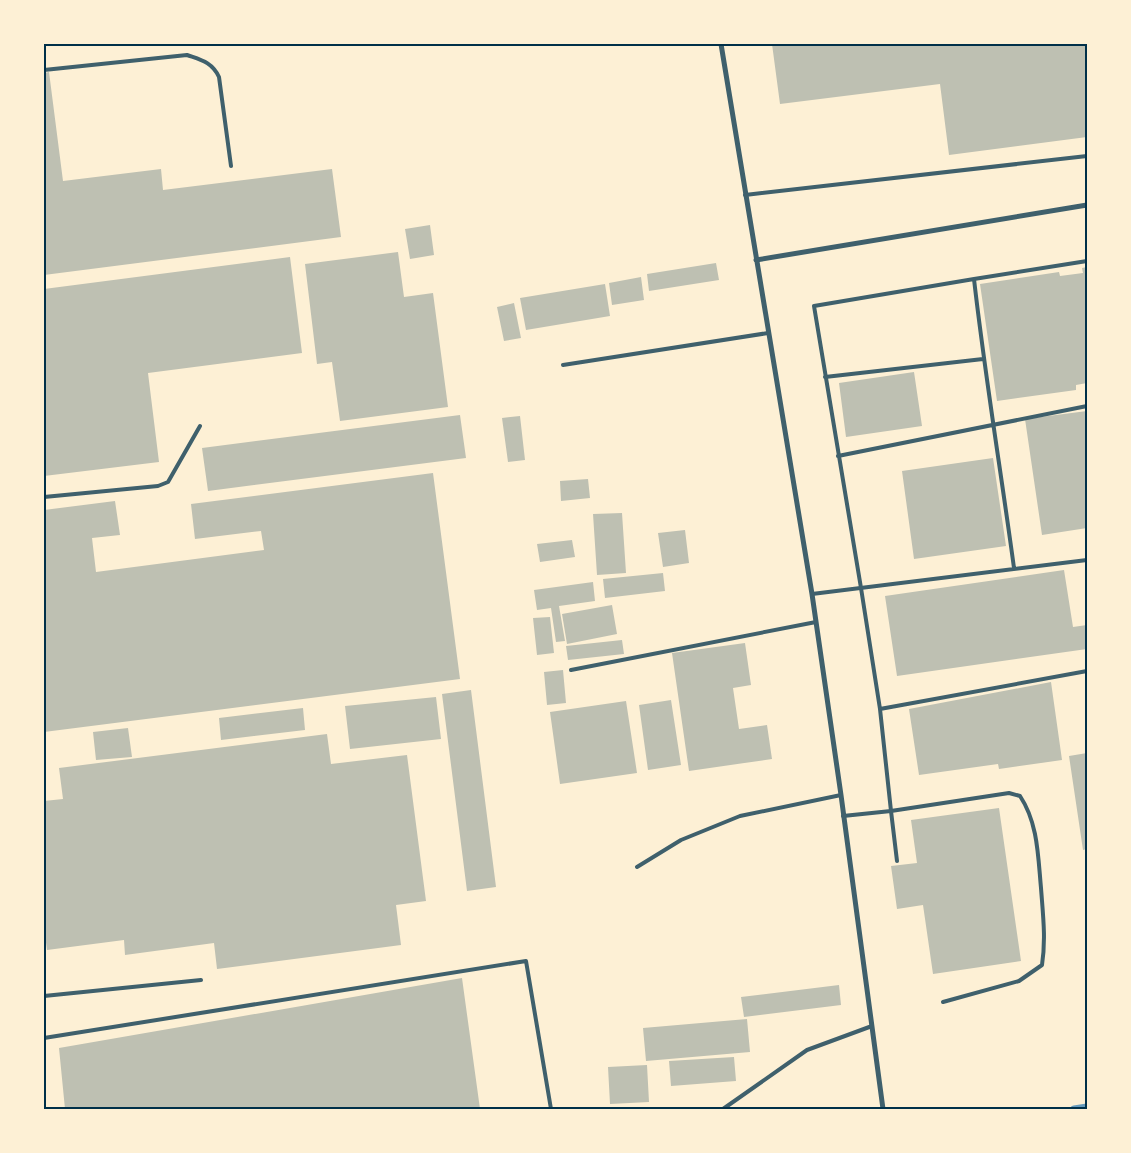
<svg xmlns="http://www.w3.org/2000/svg" width="1131" height="1153" font-family="Inter,sans-serif">
  <rect width="100%" height="100%" fill="#fdf0d5"/>
  <g fill="none" stroke-linecap="round" stroke-linejoin="round">
    <path stroke="#669bbc" stroke-width="7" d="M1074 1109 1087 1107"/>
  </g>
  <path fill="#bec0b2" d="M772 44H1087V137L949 155 940 84 780 104Z
    M49 72 63 181 161 169 163 190 332 169 341 237 44 275V73Z
    M430 225 434 255 410 259 405 229Z
    M398 252 404 297 433 293 448 407 340 421 332 362 317 364 305 264Z
    M290 257 302 353 148 373 159 462 44 476V289Z
    M716 263 719 280 649 291 647 274Z
    M1087 267V383L1076 385V390L997 401 980 284 1059 272 1060 276 1083 273 1082 268Z
    M641 277 644 300 612 305 609 283Z
    M605 284 610 316 526 330 520 298Z
    M514 303 521 338 504 341 497 307Z
    M914 372 922 426 846 437 839 383Z
    M1087 411V528L1042 535 1025 419Z
    M460 415 466 458 208 491 202 448Z
    M520 416 525 460 508 462 502 418Z
    M993 458 1006 546 914 559 902 471Z
    M433 473 460 679 44 732V579L45 578 44 566V510L115 501 120 535 92 538 96 572 264 550 261 531 195 539 191 504Z
    M588 479 590 498 561 501 560 481Z
    M622 513 626 573 597 575 593 514Z
    M685 530 689 563 663 567 658 533Z
    M572 540 575 557 540 562 537 544Z
    M1064 570 1073 627 1087 625V649L897 676 885 596Z
    M663 573 665 591 605 598 603 579Z
    M593 582 595 601 559 606 565 641 556 642 551 608 537 610 534 590Z
    M612 605 617 634 567 644 562 614Z
    M550 617 554 653 537 655 533 618Z
    M622 640 624 654 568 660 566 646Z
    M745 643 751 685 733 688 739 729 767 725 772 759 689 771 672 653Z
    M563 670 566 703 547 705 544 672Z
    M1051 682 1062 760 999 769 998 764 919 775 909 709Z
    M471 690 496 887 467 891 442 694Z
    M436 697 441 739 350 749 345 706Z
    M671 700 681 765 648 770 639 705Z
    M626 701 637 773 560 784 550 712Z
    M303 708 305 730 221 740 219 718Z
    M128 728 132 757 96 760 93 732Z
    M327 734 331 764 407 755 426 901 396 905 401 945 217 969 214 943 125 955 124 940 47 950 44 927V801L63 799 59 768Z
    M1087 753V849L1083 850 1069 756Z
    M999 808 1021 961 933 974 923 905 897 909 891 866 917 863 911 820Z
    M462 978 480 1109H65L59 1048Z
    M839 985 841 1005 744 1017 741 997Z
    M747 1019 750 1052 646 1061 643 1028Z
    M734 1057 736 1081 671 1086 669 1061Z
    M647 1065 649 1102 610 1104 608 1067Z"/>
  <g fill="none" stroke-linecap="round" stroke-linejoin="round">
    <path stroke="#3f606c" stroke-width="4" d="M44 70 187 55C201 60 212 62 219 77L231 166
      M745 195 1087 156
      M974 279 1087 261
      M563 365 768 333
      M825 377 983 359
      M838 456 1087 406
      M44 497 158 486 168 482 200 426
      M812 594 1087 560
      M571 670 816 622
      M880 709 1087 671
      M843 816 891 811 897 861
      M637 867 681 840 740 816 841 795
      M44 996 201 980
      M943 1002 1019 981 1042 965C1046 939 1043 915 1041 888 1038 856 1038 823 1020 796L1009 793 891 811 880 709 861 588 814 306 974 279C985 376 1001 472 1014 568
      M44 1038 526 961 551 1109
      M723 1109 807 1050 872 1026"/>
    <path stroke="#3f606c" stroke-width="5" d="M721 44 812 594 841 795 883 1109
      M756 260 1087 205"/>
  </g>
  <rect width="1131" height="1153" fill="none" stroke="#fdf0d5" stroke-width="90"/>
  <rect x="45" y="45" width="1041" height="1063" fill="none" stroke="#003049" stroke-width="2"/>
</svg>
